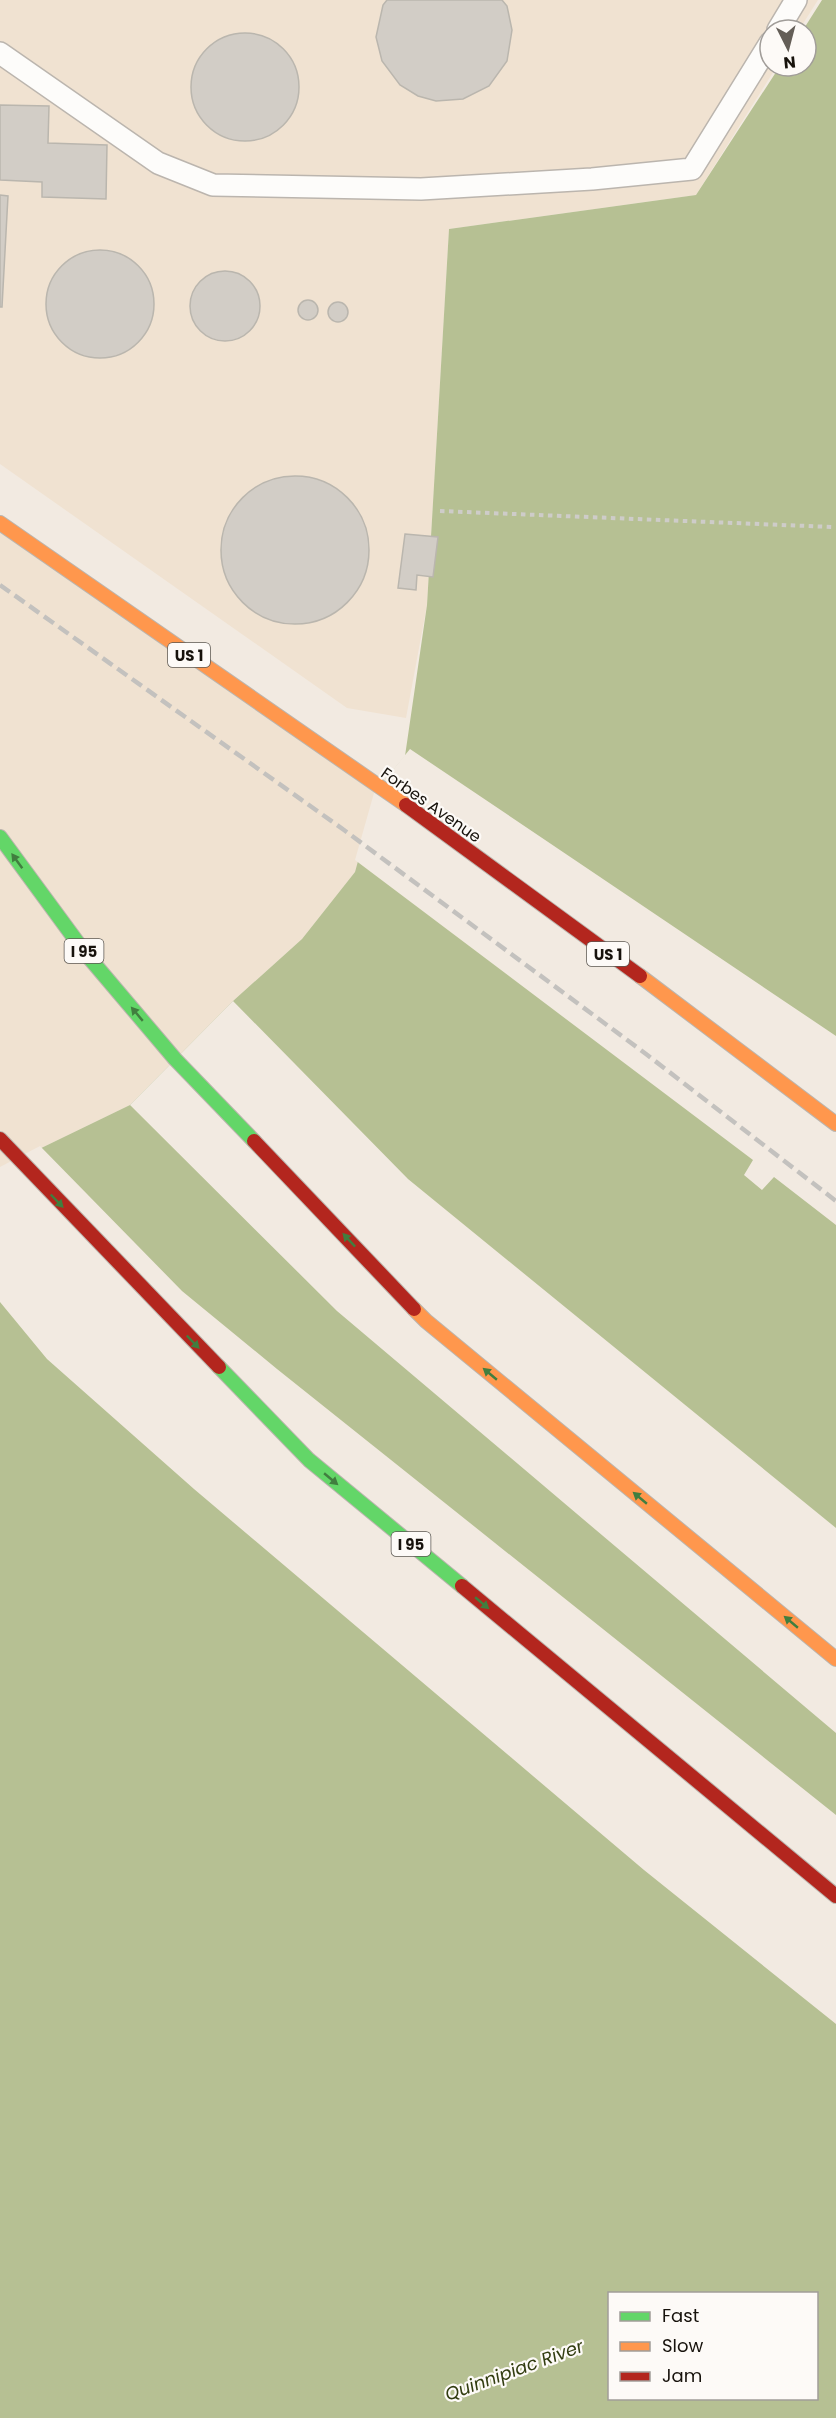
<svg xmlns="http://www.w3.org/2000/svg" width="836" height="2418" font-family="Poppins,sans-serif">
  <rect width="100%" height="100%" fill="#f2eae1"/>
  <path fill="#f0e2d1" d="M0 0H818L799 30H770V66H777L696 195 449 229 427 605 406 718 347 708 0 464Z
    M0 523 378 788 355 872 302 939 233 1001 130 1105 0 1168Z"/>
  <path fill="#b6c093" fill-rule="evenodd" d="M822 0H836V2418H0V1168L130 1105 233 1001 302 939 355 872 378 788 405 756 427 605 449 229 696 195 780 66H806V30H803ZM610 2294H816V2398H610Z"/>
  <path fill="#f2eae1" d="M410 749 836 1036V1225L774 1177 762 1190 744 1175 753 1160 355 860 374 793Z
    M233 1001 408 1179 836 1528V1733L337 1311 130 1105Z
    M40 1146 182 1291 277 1369 836 1815V2024L644 1870 194 1489 47 1359 0 1302V1167Z"/>
  <path fill="#d2cdc6" stroke="#bab6ae" stroke-width="1.5" d="M387 0H502L507 6 512 30 507 61 489 86 463 99 436 101 418 96 400 85 382 61 376 37 383 5Z
    M191 87a54 54 0 1 1 108 0a54 54 0 1 1-108 0Z
    M0 105 49 106 48 143 107 145 106 199 42 197V182L0 180Z
    M0 195 8 196 2 307H0Z
    M46 304a54 54 0 1 1 108 0a54 54 0 1 1-108 0Z
    M190 306a35 35 0 1 1 70 0a35 35 0 1 1-70 0Z
    M298 310a10 10 0 1 1 20 0a10 10 0 1 1-20 0Z
    M328 312a10 10 0 1 1 20 0a10 10 0 1 1-20 0Z
    M221 550a74 74 0 1 1 148 0a74 74 0 1 1-148 0Z
    M405 534 438 537 433 577 417 575 416 590 398 588Z"/>
  <g fill="none" stroke-linecap="round" stroke-linejoin="round">
    <g stroke="#bbb5ae" stroke-width="24">
      <path id="lane" d="M778 30 796 0
        M0 53 158 163 213 185 421 189 592 179 692 169 770 43"/>
    </g>
    <g stroke="#bbb5ae" stroke-width="16">
      <path id="fast" d="M0 837 86 954 175 1059 254 1141
        M219 1367 309 1460 462 1586"/>
    </g>
    <g stroke="#bbb5ae" stroke-width="16">
      <path id="slow" d="M0 523 406 805
        M640 976 836 1124
        M414 1309 426 1321 836 1659"/>
    </g>
    <g stroke="#bbb5ae" stroke-width="16">
      <path id="jam" d="M406 805 640 976
        M0 1139 219 1367
        M254 1141 414 1309
        M462 1586 836 1896"/>
    </g>
    <path stroke="#ceccc9" stroke-width="4" stroke-dasharray="4.5 4.5" stroke-linecap="butt" d="M440 511 832 527"/>
    <use href="#lane" stroke="#fdfcfa" stroke-width="21"/>
    <use href="#fast" stroke="#63d668" stroke-width="14"/>
    <use href="#slow" stroke="#ff974d" stroke-width="14"/>
    <use href="#jam" stroke="#b3261e" stroke-width="14"/>
    <path stroke="#c3c1be" stroke-width="4.5" stroke-dasharray="12 6" stroke-linecap="butt" d="M0 585 344 830 646 1054 836 1201"/>
  </g>
  <defs><path id="oneway-solid" d="M-6-.8H1V-3.2L6.5 0L1 3.2V.8H-6Z" transform="scale(1.5)"/></defs>
  <g fill="#417e3f">
    <use href="#oneway-solid" transform="translate(17 861) rotate(-126)"/>
    <use href="#oneway-solid" transform="translate(137 1014) rotate(-130)"/>
    <use href="#oneway-solid" transform="translate(57 1201) rotate(46)"/>
    <use href="#oneway-solid" transform="translate(349 1240) rotate(-133)"/>
    <use href="#oneway-solid" transform="translate(193 1342) rotate(46)"/>
    <use href="#oneway-solid" transform="translate(490 1374) rotate(-140)"/>
    <use href="#oneway-solid" transform="translate(331 1479) rotate(40)"/>
    <use href="#oneway-solid" transform="translate(640 1498) rotate(-140)"/>
    <use href="#oneway-solid" transform="translate(482 1603) rotate(40)"/>
    <use href="#oneway-solid" transform="translate(791 1622) rotate(-140)"/>
  </g>
  <g text-anchor="middle" dominant-baseline="central" stroke-width="4.5" stroke-linejoin="round" paint-order="stroke">
    <g fill="#fdfaf7" stroke="#5c5852" stroke-width="1.5">
      <rect x="168" y="643" width="42" height="24" rx="4.5"/>
      <rect x="64.5" y="939" width="39" height="24" rx="4.5"/>
      <rect x="587" y="942" width="42" height="24" rx="4.5"/>
      <rect x="391.5" y="1532" width="39" height="24" rx="4.5"/>
    </g>
    <g font-size="15" font-weight="bold" fill="#17120c">
      <text x="189" y="655">US 1</text>
      <text x="84" y="951">I 95</text>
      <text x="608" y="954">US 1</text>
      <text x="411" y="1544">I 95</text>
    </g>
    <g font-size="16" fill="#17120c" stroke="#fdfaf7">
      <text transform="translate(431 805) rotate(35)">Forbes Avenue</text>
    </g>
    <g font-size="18" font-style="italic" fill="#323d10" stroke="#fdfaf7">
      <text transform="translate(514 2370) rotate(-20)">Quinnipiac River</text>
    </g>
  </g>
  <rect x="608" y="2292" width="210" height="108" fill="#fdfaf7" stroke="#a19d99" stroke-width="1.5"/>
  <rect x="620" y="2312" width="30" height="9" fill="#63d668" stroke="#a19d99" stroke-width="1.5"/>
  <text x="662" y="2322" font-size="18" fill="#17120c">Fast</text>
  <rect x="620" y="2342" width="30" height="9" fill="#ff974d" stroke="#a19d99" stroke-width="1.5"/>
  <text x="662" y="2352" font-size="18" fill="#17120c">Slow</text>
  <rect x="620" y="2372" width="30" height="9" fill="#b3261e" stroke="#a19d99" stroke-width="1.5"/>
  <text x="662" y="2382" font-size="18" fill="#17120c">Jam</text>
  <g transform="translate(788 48) rotate(174)"><circle r="28" fill="#fdfaf7" stroke="#a19d99" stroke-width="1.5"/>
  <path d="M0-4.5L10 22L0 15L-10 22Z" fill="#645e57"/>
  <text y="-9" font-size="16" font-weight="bold" text-anchor="middle" fill="#17120c">N</text>
  </g>
</svg>
